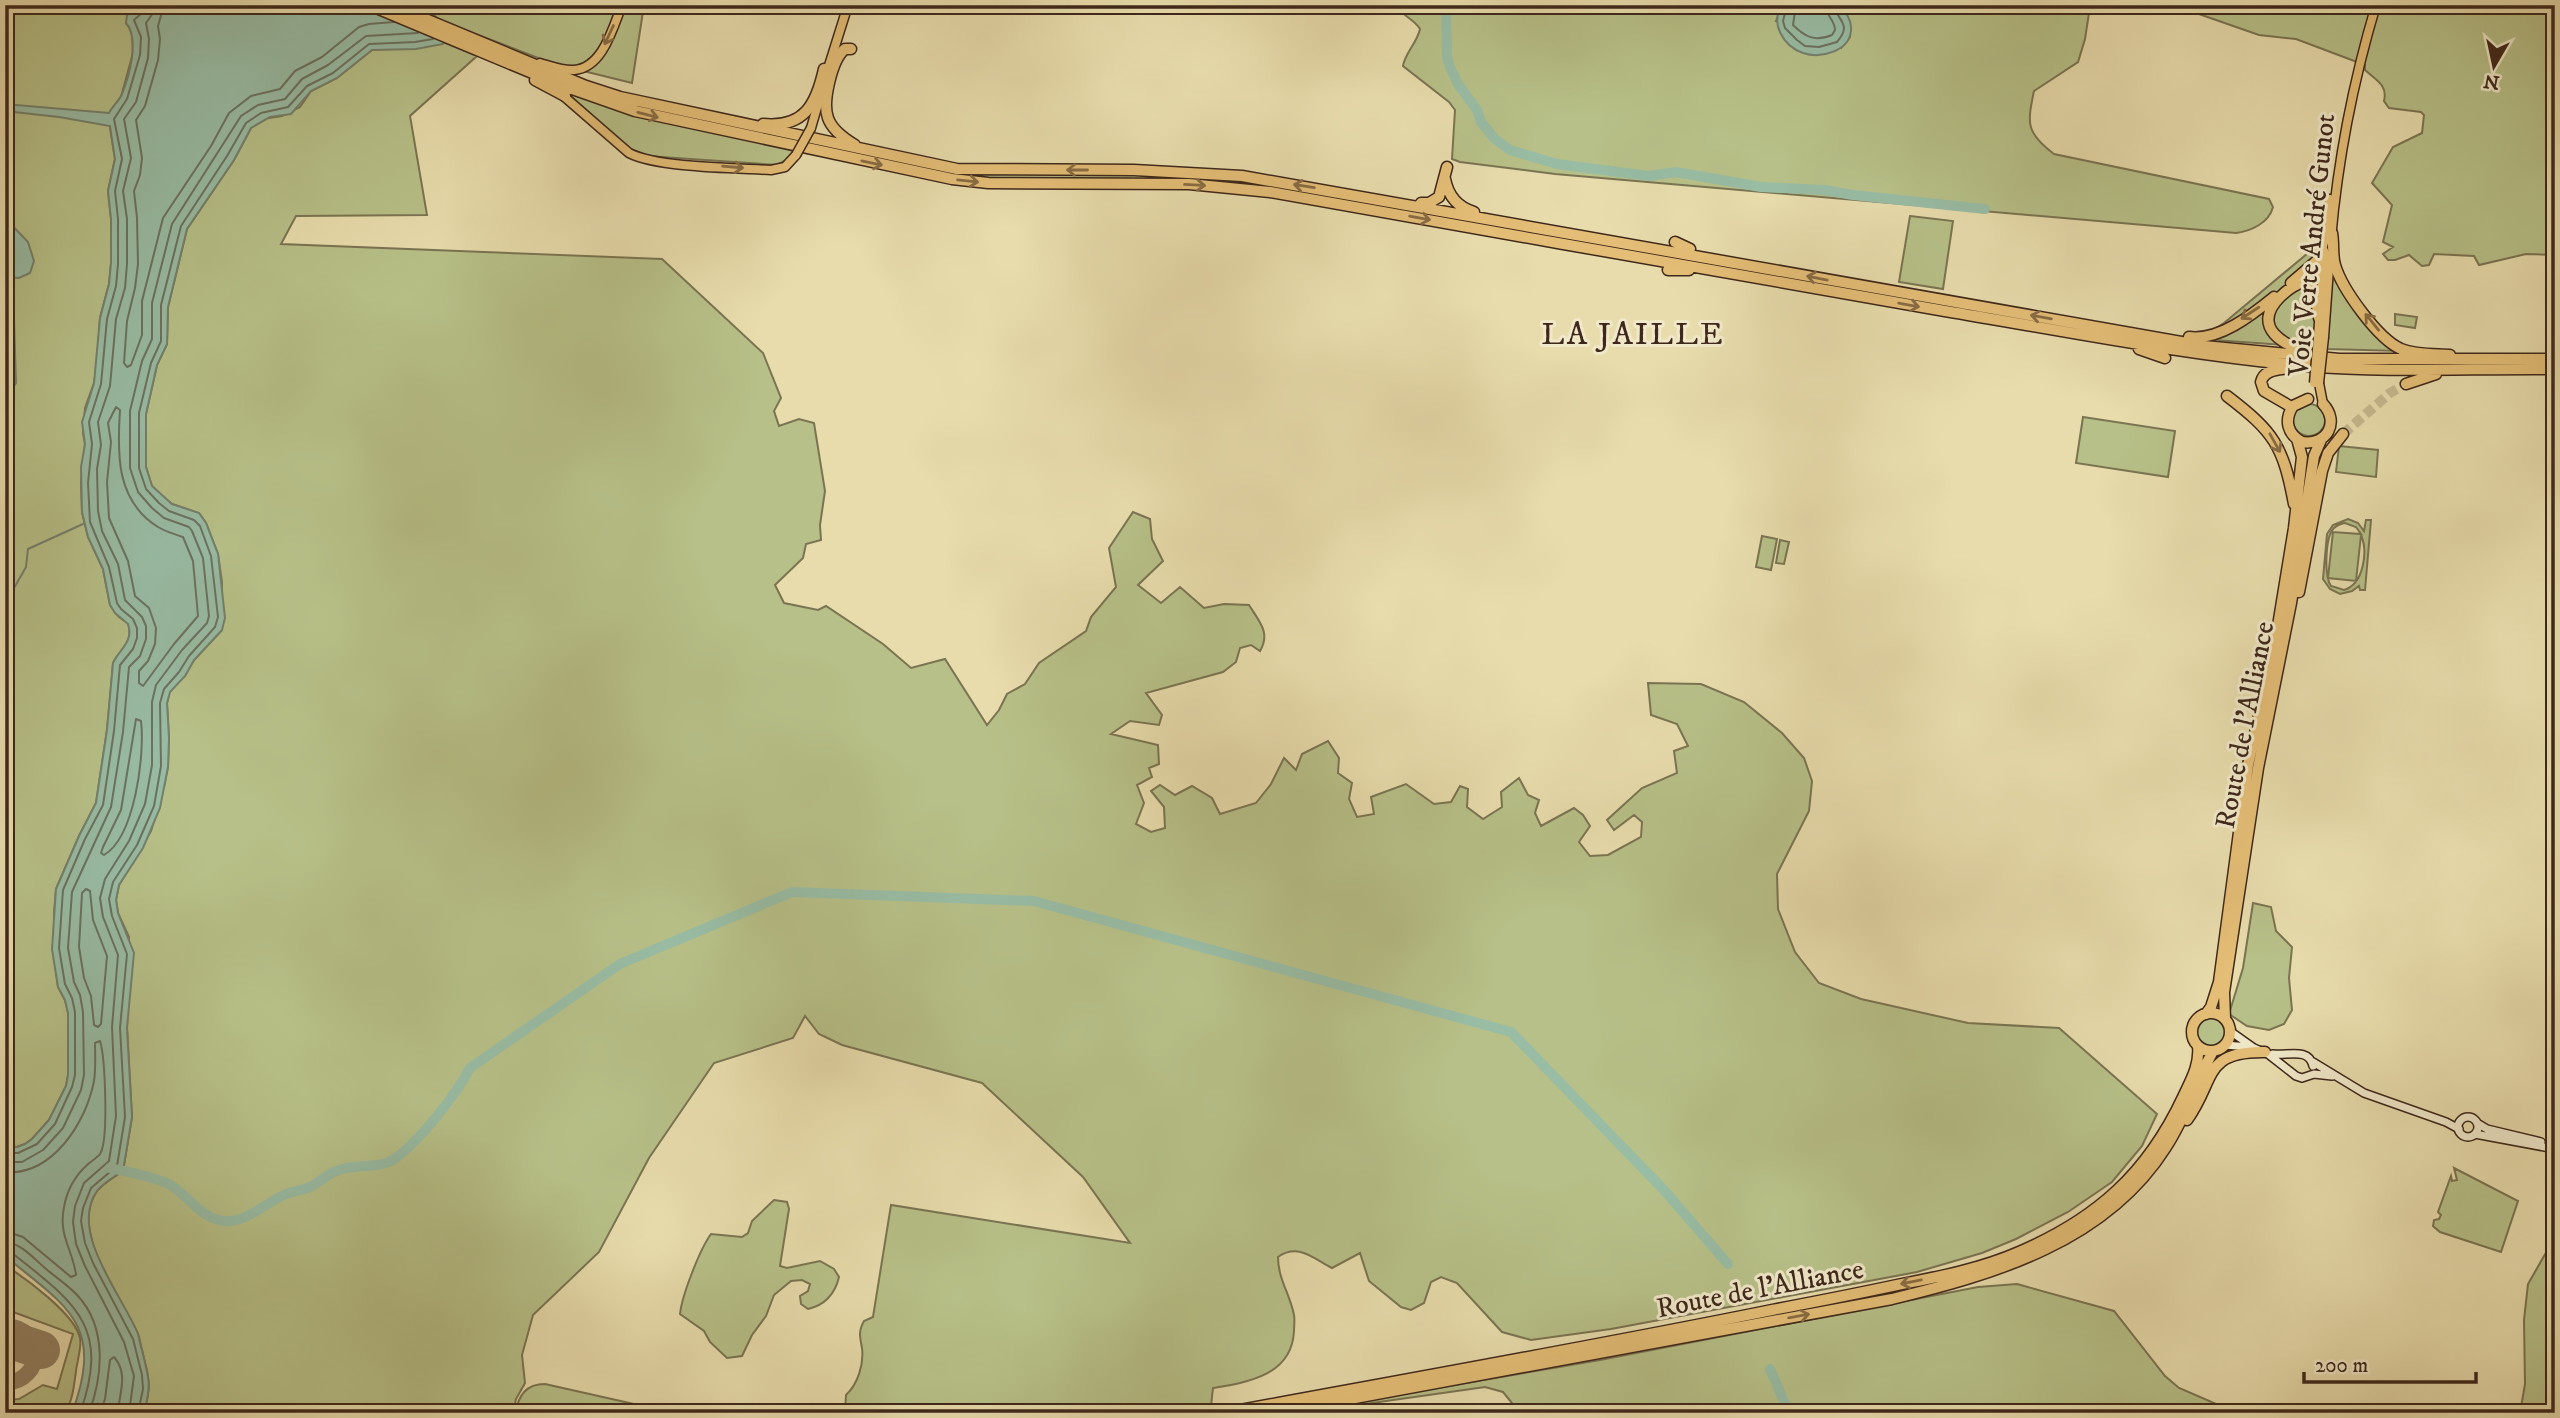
<svg xmlns="http://www.w3.org/2000/svg" width="2560" height="1418" font-family="'IM FELL DW Pica',serif">
  <rect width="100%" height="100%" fill="#e8dcac"/>
  <filter id="stains"><feTurbulence type="fractalNoise" baseFrequency=".00286" numOctaves="4"/><feColorMatrix values="0 0 0 0 .2 0 0 0 0 .09 0 0 0 0 .02 0 0 0 .5 -.17"/></filter>
  <radialGradient id="worn" r=".72"><stop offset=".6" stop-color="#630" stop-opacity="0"/><stop offset="1" stop-color="#630" stop-opacity=".3"/></radialGradient>
  <path fill="#b7c088" stroke="#7a7452" stroke-width="2" fill-rule="evenodd" d="M5 5H144L133 11 126 23 132 30 133 53 121 97 108 115 115 159 108 191 111 219V263L109 284 100 318 97 365 94 383 85 408 83 433 85 444 81 483 82 512 88 537 103 569 110 605 119 617 128 623C134 642 121 648 113 663L107 730 96 803 79 836 56 889 54 913 55 964 58 987 65 1000 68 1013V1075L66 1086 49 1120 32 1139 25 1144 17 1147 5 1146Z
    M413 5H644L632 83 551 63 437 19 432 12Z
    M1396 5H1783L1776 21 1841 48 1850 37 1839 6 1834 5H2098L2089 13 2085 39 2078 62 2034 91C2027 124 2026 133 2054 154L2269 199 2273 207C2269 223 2251 231 2236 233L1555 174 1460 162 1452 159 1455 110 1449 102 1403 66C1405 53 1417 43 1420 29 1414 19 1402 16 1396 5Z
    M2173 5H2555V255L2526 254 2479 265 2474 256 2434 254 2429 265 2422 266 2409 255 2395 260H2388L2383 254 2393 247 2383 242 2392 205 2372 183 2393 147 2422 133 2424 115 2421 112 2389 108 2384 101C2388 85 2376 80 2365 70V65L2296 39 2259 35Z
    M443 42 477 56 410 116 427 215 296 216 281 244 662 259 763 353 781 398 774 411 779 426 799 419 814 423 825 491 820 525 821 540 806 544 803 558 775 585 784 603 818 610 826 606 883 644 911 668 945 659 987 725 999 710 1007 694 1025 684 1039 663 1086 631 1091 617 1116 587 1109 548 1133 512 1150 519 1152 539 1163 561 1138 585 1161 603 1180 587 1204 608 1224 604 1249 605C1259 621 1271 633 1260 651L1251 645 1240 648 1236 662 1223 672 1146 693 1162 715 1159 725 1130 721 1111 734 1158 745 1159 764 1149 768 1152 777 1137 785 1144 803 1136 824 1151 832 1165 828 1164 807 1151 791 1160 785 1175 795 1192 786 1212 798 1220 814 1256 803 1271 784 1284 758 1296 770 1302 754 1328 741 1339 758 1338 773 1352 783 1349 799 1357 817 1374 814 1371 797 1406 784 1434 804 1451 802 1460 786 1468 789 1467 807 1483 819 1502 807 1501 792 1519 778 1528 795 1539 800 1535 813 1541 826 1574 808 1583 815 1590 826 1579 842 1590 856 1608 855 1641 837 1642 822 1634 815 1614 830 1607 820 1642 788 1677 773 1674 751 1688 746 1677 724 1651 715 1648 683 1701 684 1744 702 1782 733 1804 758 1812 781 1809 811 1777 874 1778 909 1795 952 1819 983 1861 999 1968 1023 2059 1028 2157 1114 2142 1146 2112 1182 2068 1212 2016 1239 1982 1253 1917 1272 1611 1329 1531 1340 1502 1332 1457 1283 1441 1277 1431 1282 1424 1303 1411 1310 1401 1307 1369 1281 1360 1253 1332 1268C1313 1258 1298 1243 1278 1257 1278 1279 1290 1294 1294 1315 1295 1320 1294 1326 1294 1331 1292 1375 1249 1382 1213 1388L1211 1406 1174 1413H845L846 1395C858 1384 864 1364 862 1348 860 1337 858 1332 864 1321L873 1317 891 1205 1130 1243 1083 1177 982 1083 842 1045 819 1034 805 1016 793 1038 714 1063 649 1158 599 1252 533 1315 522 1355 525 1383 516 1399 513 1413H144C152 1381 149 1381 142 1350 140 1345 140 1339 138 1334 122 1297 68 1232 97 1191 103 1183 114 1177 123 1171L132 1117 127 1028 129 937 118 913 116 900 119 885 151 831 164 787 168 767 169 738 167 703 170 691 185 676 194 660 222 630V582L218 554 206 523 199 513 172 504 163 497 152 486 146 467V414L157 365 167 344 168 307 187 229 234 160 251 128 263 119 282 116 300 107 311 91 337 78 372 50 442 44Z
    M564 90 672 124 795 149 790 158 777 165 647 156 626 147Z
    M604 96 920 165 1230 178 1728 265 2326 361 2306 363 2141 342 1234 183C1139 176 1044 182 950 176L638 108Z
    M1910 216 1953 221 1943 289 1899 282Z
    M2332 233 2324 336 2313 335 2312 347 2200 339 2224 323Z
    M2332 264 2336 282 2378 336 2400 351 2326 349Z
    M2395 314 2417 317 2415 328 2395 325Z
    M2293 420a16 16 0 1 1 32 0a16 16 0 1 1-32 0Z
    M2083 417 2175 431 2168 477 2076 463Z
    M2339 446 2378 450 2376 477 2336 472Z
    M2348 519 2358 523 2364 531 2366 520H2371L2365 590H2360L2359 586 2352 591 2340 594 2330 589 2323 579 2327 534 2333 525ZM2345 523 2356 527 2361 534 2333 532 2328 578 2356 581 2361 535C2368 551 2364 584 2344 590L2331 586C2324 576 2325 537 2334 528 2338 524 2340 524 2345 523Z
    M1762 536 1777 539 1771 570 1756 567Z
    M1780 540 1789 542 1784 564 1776 563Z
    M2253 903 2271 907 2276 931 2292 947 2289 978 2292 1010 2284 1024 2269 1030 2247 1026 2229 1014 2243 968Z
    M2196 1032a15 15 0 1 1 30 0a15 15 0 1 1-30 0Z
    M2555 1099V1140C2541 1127 2546 1114 2555 1099Z
    M2454 1168 2518 1201 2501 1252 2440 1232 2433 1226 2434 1220 2439 1219 2441 1215 2438 1212 2451 1176 2452 1181 2457 1180Z
    M774 1200 787 1202 789 1209 780 1266 787 1268 820 1261 834 1269 839 1277C835 1294 825 1305 808 1309L801 1304 800 1296 808 1291 810 1284 802 1280 791 1281 774 1295 766 1316 752 1335 742 1356 727 1358 710 1342 704 1331 680 1314C682 1295 700 1249 711 1234L742 1237 748 1233 752 1221Z
    M2555 1237V1413H2520L2525 1384 2524 1320 2528 1284Z
    M5 1265C25 1278 75 1314 80 1338 82 1347 77 1361 76 1371 74 1385 73 1400 65 1413H5V1400L19 1399 43 1385 57 1389 73 1334 5 1309Z
    M2017 1284 2114 1311 2165 1376 2179 1388 2237 1413H1520L1503 1392 1485 1387 1358 1405 1353 1408 1352 1413H1291L1600 1360 1978 1287Z
    M545 1384 674 1413H515C519 1395 526 1384 545 1384Z"/>
  <path fill="#98bca4" stroke="#74816d" stroke-width="2" d="M144 5H413L432 12 447 30 443 44 416 49 372 50 337 78 311 91 291 114 270 117 251 128 234 160 187 229 168 307 167 344 157 365 146 414V467L152 486 172 504 199 513 206 523 218 554 225 618 222 630 194 660 185 676 170 692 167 703 169 738 168 767 160 808 143 848 119 885 116 900 118 913 134 953 127 1028 132 1117 123 1171C114 1177 103 1183 97 1191 68 1232 123 1296 138 1334 140 1340 140 1345 142 1350 149 1381 152 1381 144 1413H72C105 1324 67 1307 5 1256V1146L17 1147 25 1144 32 1139 49 1120 66 1086 68 1075V1013L65 1000 58 987 52 949 56 889 79 836 96 803 107 730 113 663C120 648 134 642 128 624L115 613 110 605 103 569 88 537 82 512 81 467 85 444 82 422 94 383 100 318 109 284 111 263V219L108 191 115 159 110 126 59 117 5 111V104L109 113C112 107 119 101 122 94 129 76 140 39 126 23L127 15Z
    M1783 5 1839 6C1846 12 1852 19 1851 30 1850 51 1821 59 1803 53 1783 46 1769 22 1783 5Z
    M5 218 28 242 34 261 30 273 19 278 5 277Z
    M5 300 14 319 16 383 5 400Z"/>
  <g fill="none" stroke-linecap="round" stroke-linejoin="round">
    <path stroke="#6b7260" stroke-width="2" d="M164 5 158 26 160 39 158 60 145 106 136 120 142 158 140 175 134 191 137 218 138 264 135 288 127 321 124 363 127 367 131 365 142 335V301L163 218 211 146 229 113 251 96 280 89 295 71 322 57 359 27 369 24 394 22
      M1787 5 1783 21 1785 28 1797 40 1805 46 1819 47 1837 42C1853 23 1837 22 1834 5
      M1796 5 1793 25C1805 37 1815 42 1832 35L1835 30C1835 20 1826 16 1825 5
      M5 313C10 329 14 375 5 389
      M116 407 120 410C117 454 116 501 158 527 166 532 175 534 183 537L193 561 198 616 174 644 143 686 139 683V671L148 661 155 644 156 628 149 608 135 596 128 561 109 518 107 482 111 442 108 423Z
      M136 719 141 721C145 754 135 837 104 855L101 853 103 847 121 810Z
      M86 889 90 891 93 920 107 956 101 1024 98 1027 94 1025 91 996 84 978 79 947 82 893Z
      M5 1153H18L37 1144 55 1124 72 1087 75 1075V1012L72 998 65 984 59 948 63 890 85 839 103 805 114 731 120 665 133 649 137 638V628L133 619 121 609 117 603 109 567 90 522 88 483 92 444 89 422 101 384 107 319 116 286 118 264V219L115 191 122 159 114 119 127 99 140 55 141 37 134 20 143 12 145 5
      M5 1162H22L43 1150 63 1128 81 1090 84 1075 83 1012 80 995 74 982 68 948 72 892 111 807 123 732 129 667 140 656 146 639V626L142 617 125 600 118 564 102 531 98 511 97 469 101 445 98 422 110 386 116 319 125 288 127 264V219L123 191 131 158 124 119 136 102 148 58 149 39 146 23 153 13 154 5
      M5 1172C52 1176 86 1123 94 1081 96 1069 95 1055 95 1043L100 1041C105 1057 109 1140 100 1154 97 1158 90 1162 87 1165 75 1176 67 1190 64 1207 58 1236 73 1250 76 1275L71 1277 23 1237 5 1231
      M5 1242C21 1243 33 1258 45 1268 55 1277 68 1285 78 1296 107 1328 103 1375 89 1413
      M5 1251 12 1253C75 1303 111 1326 80 1413
      M100 1413 105 1399 110 1360 114 1357C129 1374 119 1393 118 1413
      M129 1413 134 1376 124 1342 85 1266 76 1244 73 1222 75 1206 84 1183 109 1161 116 1116 112 1027 118 955 103 917 100 898 105 879 129 841 145 804 152 765V702L156 685 182 650 207 623 209 616 203 558 192 531 189 527 164 518 152 508 138 492 130 468V411L142 361 152 339V303L172 224 241 116 258 105 285 99 302 79 328 65 366 36 418 33
      M138 1413 143 1389 142 1375 133 1339 93 1263 85 1243 81 1221 83 1208 91 1188 117 1166 125 1117 120 1028 127 954 112 916 109 899 113 882 137 845 154 806 161 766 160 703 164 689 179 672 189 656 215 627 218 617 211 556 200 526 194 520 169 511 159 503 146 489 139 468V413L151 363 161 341V305L181 226 227 156 246 123 261 113 288 107 307 86 333 73 369 44 415 42 433 39"/>
    <path stroke="#74816d" stroke-width="2" d="M110 5 127 15
      M5 604 26 567 28 549 83 524"/>
    <path stroke="#98bca4" stroke-width="10" d="M1446 5 1447 58 1450 67 1458 84 1477 110 1481 122 1495 139 1510 150 1557 164 1649 176 1676 172 1761 187 1824 190 1853 195 1985 209
      M110 1168C127 1172 158 1177 172 1186 189 1197 202 1219 224 1221 246 1223 264 1204 282 1196 291 1191 302 1191 312 1186 320 1182 326 1175 334 1172 353 1162 378 1171 396 1158 420 1140 456 1095 470 1068L620 964 792 892 1034 901 1511 1032 1663 1189 1728 1264
      M1770 1369 1789 1413"/>
    <path stroke="#938264" stroke-width="16" d="M5 1326C45 1327 45 1381 5 1383"/>
    <path stroke="#938264" stroke-width="38" d="M5 1338 41 1350"/>
    <path stroke="#c6b88f" stroke-width="10" stroke-dasharray="10 5" stroke-linecap="butt" d="M2343 434 2390 393 2406 384"/>
    <g stroke="#3e281b" stroke-width="10">
      <path id="secondary" d="M2230 1031 2254 1048 2268 1054 2296 1076 2302 1078 2314 1074 2332 1076
        M2225 1045 2249 1047
        M2273 1054C2287 1056 2309 1047 2313 1066
        M2313 1062 2364 1093 2446 1122 2459 1129
        M2458 1127a10 10 0 1 1 20 0a10 10 0 1 1-20 0Z
        M2477 1123 2487 1129 2541 1142
        M2475 1134 2555 1149"/>
    </g>
    <g stroke="#3e281b" stroke-width="11">
      <path id="primary" d="M540 63C551 66 563 71 574 70 603 68 613 27 622 5
        M826 75 848 5
        M560 93 629 153C658 168 736 168 771 170L785 167 796 155
        M811 128 823 87
        M2325 238 2330 199
        M2331 239C2338 158 2353 82 2376 5
        M2318 337 2324 251
        M2324 337 2330 255
        M2319 383 2323 404"/>
    </g>
    <g stroke="#3e281b" stroke-width="13">
      <path id="highway" d="M369 5 561 85 635 111 952 179 988 183 1189 184 1270 192C1495 231 1720 273 1945 311 2065 331 2185 355 2307 366 2390 373 2472 368 2555 369
        M392 5 586 86 620 97 957 169 1134 170 1242 176 2204 346 2339 359H2555
        M851 49H845C832 59 822 102 828 118 832 130 845 139 855 145
        M535 80 565 96
        M763 124C804 128 816 105 824 69
        M1445 179C1448 195 1457 207 1474 212
        M1421 203H1429L1439 197 1447 167
        M2332 233C2334 244 2332 255 2335 265 2342 289 2378 339 2401 349 2416 355 2434 354 2450 355
        M1675 242 1690 249
        M1668 270H1689
        M2291 283 2319 259 2325 234
        M2189 337C2219 341 2252 315 2274 297
        M2139 349 2165 358
        M2312 352C2284 347 2250 327 2280 297 2287 290 2294 285 2303 282L2314 289 2319 318
        M2406 384 2436 374
        M2227 396C2274 432 2283 445 2294 504
        M2308 399 2293 406C2284 420 2287 434 2302 442 2327 446 2340 422 2323 404
        M2288 405 2264 391 2261 382C2264 369 2279 370 2290 368
        M2299 592 2322 471 2328 453 2343 434
        M2192 1032a19 19 0 1 1 38 0a19 19 0 1 1-38 0Z
        M2206 1014 2211 1007 2219 982 2248 765 2275 644 2294 528 2302 457 2297 439
        M2225 1019 2224 992 2258 768 2291 603 2314 456 2321 440
        M2187 1120C2216 1080 2202 1051 2265 1052
        M1224 1413C1407 1379 1590 1347 1772 1310 1814 1302 1855 1294 1897 1285 1938 1277 1980 1269 2019 1252 2096 1219 2147 1174 2183 1097 2191 1080 2200 1065 2198 1046
        M1274 1413 1892 1299C1995 1274 2106 1242 2166 1147 2186 1117 2196 1082 2213 1051"/>
    </g>
    <use href="#secondary" stroke="#f0e8c9" stroke-width="7"/>
    <use href="#primary" stroke="#e4be76" stroke-width="8"/>
    <use href="#highway" stroke="#e4be76" stroke-width="10"/>
    <g stroke="#3e281b" stroke-width="11" stroke-linecap="butt">
      <path id="primary-bridge" d="M796 155 811 128
        M2314 383 2318 337
        M2319 383 2324 337"/>
    </g>
    <use href="#primary-bridge" stroke="#e4be76" stroke-width="8"/>
  </g>
  <defs><path id="oneway-shaft" d="M-6 0H5M1.5-3L5.5 0L1.5 3" fill="none" stroke-width="1.6" stroke-linecap="round" stroke-linejoin="round" transform="scale(1.75)"/></defs>
  <g stroke="#896c44">
    <use href="#oneway-shaft" transform="translate(609 35) rotate(115)"/>
    <use href="#oneway-shaft" transform="translate(648 115) rotate(14)"/>
    <use href="#oneway-shaft" transform="translate(872 163) rotate(12)"/>
    <use href="#oneway-shaft" transform="translate(733 167) rotate(5)"/>
    <use href="#oneway-shaft" transform="translate(1077 170) rotate(180)"/>
    <use href="#oneway-shaft" transform="translate(968 181) rotate(6)"/>
    <use href="#oneway-shaft" transform="translate(1195 185) rotate(3)"/>
    <use href="#oneway-shaft" transform="translate(1304 186) rotate(-171)"/>
    <use href="#oneway-shaft" transform="translate(1420 218) rotate(10)"/>
    <use href="#oneway-shaft" transform="translate(1817 278) rotate(-169)"/>
    <use href="#oneway-shaft" transform="translate(1909 305) rotate(10)"/>
    <use href="#oneway-shaft" transform="translate(2250 313) rotate(147)"/>
    <use href="#oneway-shaft" transform="translate(2041 317) rotate(-170)"/>
    <use href="#oneway-shaft" transform="translate(2372 322) rotate(-129)"/>
    <use href="#oneway-shaft" transform="translate(2275 443) rotate(61)"/>
    <use href="#oneway-shaft" transform="translate(1911 1282) rotate(169)"/>
    <use href="#oneway-shaft" transform="translate(1799 1316) rotate(-10)"/>
  </g>
  <g text-anchor="middle" dominant-baseline="central" stroke-width="6" stroke-linejoin="round" paint-order="stroke">
    <g font-size="28" fill="#3e281b" stroke="#f0e8c9">
      <text transform="translate(2312 245) rotate(-84)">Voie Verte André Gunot</text>
      <text transform="translate(2245 725) rotate(-79)">Route de l'Alliance</text>
      <text transform="translate(1760 1289) rotate(-11)">Route de l'Alliance</text>
    </g>
    <g font-size="32" letter-spacing="2" fill="#3e281b" stroke="#f0e8c9">
      <text x="1633" y="335">LA JAILLE</text>
    </g>
  </g>
  <rect width="2560" height="1418" fill="none" stroke="#e8dcac" stroke-width="28"/>
  <rect x="7" y="7" width="2546" height="1404" fill="none" stroke="#3e281b" stroke-width="3.5"/>
  <rect x="14" y="14" width="2532" height="1390" fill="none" stroke="#3e281b" stroke-width="2"/>
  <g transform="translate(2494 66) rotate(189)" stroke="#f0e8c9" stroke-width="5" paint-order="stroke">
  <path d="M0-5L12 26L0 18L-12 26Z" fill="#3e281b"/>
  <text y="-10" font-size="19" font-weight="bold" text-anchor="middle" fill="#3e281b">N</text>
  </g>
  <path d="M2304 1372v10h172v-10" fill="none" stroke="#3e281b" stroke-width="3.5"/>
  <text x="2315" y="1372" font-size="21" fill="#3e281b" stroke="#f0e8c9" stroke-width="5" paint-order="stroke">200 m</text>
  <rect width="100%" height="100%" filter="url(#stains)"/>
  <rect width="100%" height="100%" fill="url(#worn)"/>
</svg>
